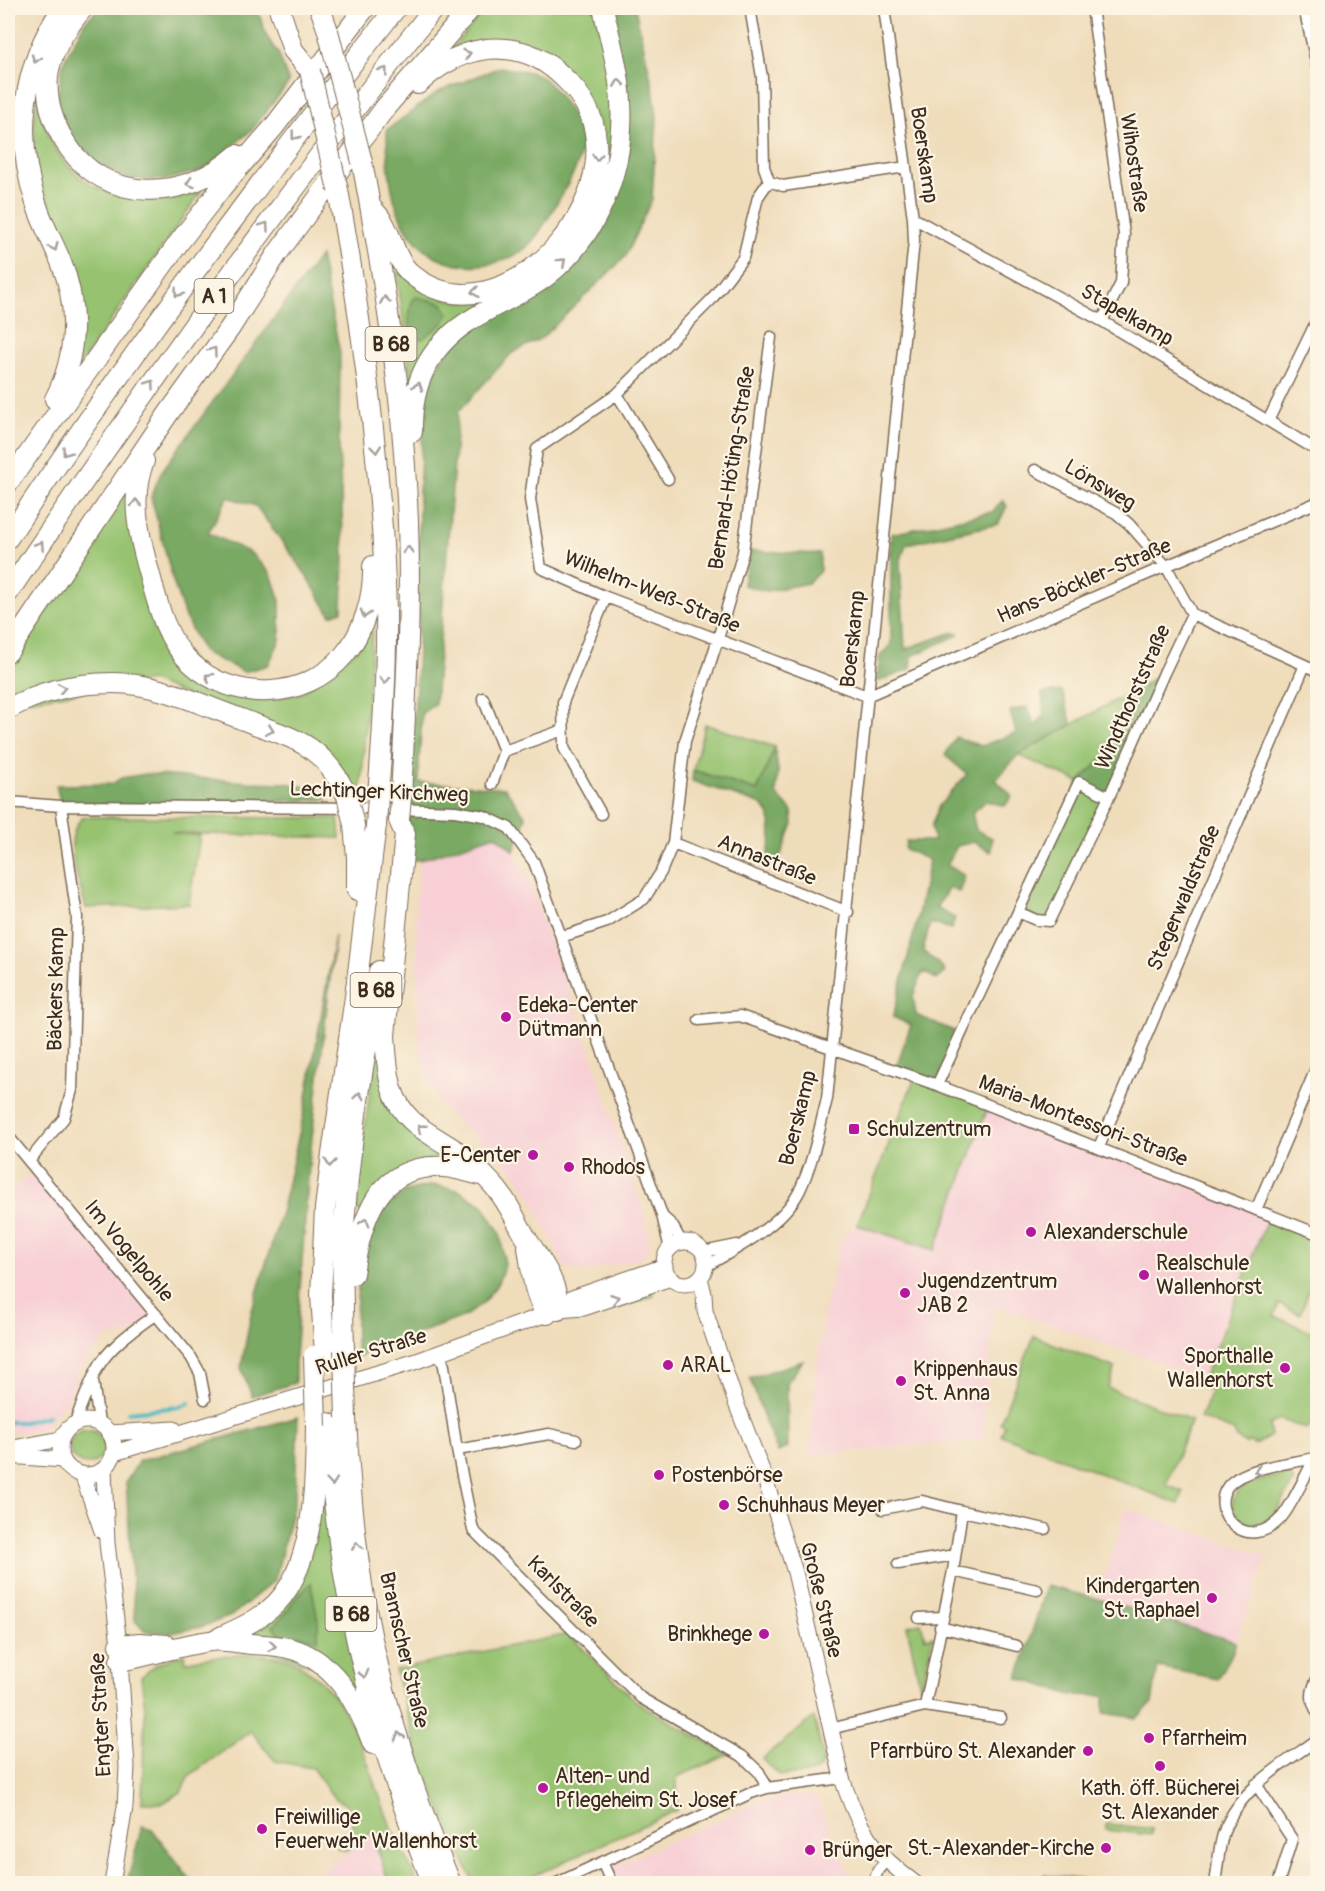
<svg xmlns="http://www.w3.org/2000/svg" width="1325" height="1891" font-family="Pangolin,sans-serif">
  <rect width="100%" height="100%" fill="#fcf5e5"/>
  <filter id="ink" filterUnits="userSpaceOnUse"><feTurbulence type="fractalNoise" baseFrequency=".0167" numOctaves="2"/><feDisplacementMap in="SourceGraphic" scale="12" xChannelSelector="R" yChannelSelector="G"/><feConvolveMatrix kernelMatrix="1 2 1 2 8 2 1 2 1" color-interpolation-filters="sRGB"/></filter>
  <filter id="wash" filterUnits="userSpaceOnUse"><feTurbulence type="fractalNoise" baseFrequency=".008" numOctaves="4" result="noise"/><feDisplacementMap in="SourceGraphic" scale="24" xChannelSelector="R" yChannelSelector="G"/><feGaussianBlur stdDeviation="1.35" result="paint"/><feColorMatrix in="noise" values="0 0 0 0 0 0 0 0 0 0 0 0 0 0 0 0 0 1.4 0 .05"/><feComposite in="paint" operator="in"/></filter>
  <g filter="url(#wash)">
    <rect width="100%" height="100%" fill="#efdcba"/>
    <path fill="#f7cfd5" d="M495 835 514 851 528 878 589 1048 644 1212 649 1237 648 1251 640 1258 580 1273 564 1266 530 1195 513 1170 443 1109 429 1083 419 1045 416 899 420 860Z
      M915 1077 1269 1215 1201 1377 994 1305 982 1440 808 1455 822 1323 841 1239 857 1225Z
      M36 1170 156 1314 128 1335 107 1337 79 1369 69 1398 49 1423 36 1431 8 1433V1193Z
      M1126 1509 1267 1556 1236 1642 1098 1599Z
      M815 1795 853 1883H618L610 1868 757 1803 783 1797Z
      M377 1831 393 1883H305Z"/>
    <path fill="#97c371" stroke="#697648" stroke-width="1.5" d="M486 8H595L613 89 612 135 603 176 605 152 599 121 549 58 449 52Z
      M39 82C39 91 38 102 40 110 59 189 128 215 201 192L74 373 70 260 38 181 34 152V121Z
      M400 272C434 294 446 308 489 299L411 379 397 273Z
      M129 486 154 614 213 688 258 701 300 694 360 647 373 624 361 788 356 793 333 758 152 681 8 703V667Z
      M1164 673 1049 921 1018 912 1079 782 1018 755Z
      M705 724 775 747 757 791 693 770Z
      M83 817 338 818 340 838 172 833 200 836 189 904 86 908C79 880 60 838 83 817Z
      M380 1021 395 1114 421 1142 451 1162 440 1161 359 1212 356 1209 362 1148Z
      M915 1077 989 1105 935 1250 857 1225Z
      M1269 1215 1317 1234V1271L1300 1314 1279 1304 1274 1316 1317 1334V1405L1308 1430 1280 1419 1269 1425 1271 1436 1254 1445 1249 1441 1246 1444 1237 1439 1234 1431 1200 1418 1211 1391 1200 1386Z
      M652 1291 654 1296 593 1316 619 1301Z
      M1034 1336 1115 1368 1108 1388 1191 1420 1166 1485 1183 1492 1179 1504 1001 1435 1005 1425 1000 1423Z
      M70 1447a17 17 0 1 1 34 0a17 17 0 1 1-34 0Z
      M324 1449 369 1718 345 1678 235 1637 297 1586Z
      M1289 1475 1294 1481C1286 1495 1278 1514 1264 1522 1249 1530 1230 1517 1233 1500 1236 1482 1275 1476 1289 1475Z
      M921 1623 925 1638 933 1636 921 1690 907 1626Z
      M568 1634 638 1703 728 1755 677 1777V1810L518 1883H474L420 1762 395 1670Z
      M184 1654 186 1661C213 1657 264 1649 289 1660 352 1687 366 1764 389 1822 391 1829 396 1835 400 1842 406 1855 411 1870 417 1883H389L372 1832 347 1851 337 1848 351 1829 353 1817 347 1805 335 1799 312 1768 275 1761 251 1731 189 1776 181 1792 163 1803H142L145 1708 141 1677 157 1664Z
      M814 1717 824 1760C821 1778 794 1774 780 1775L762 1759Z
      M1106 1824 1152 1829 1151 1835 1106 1830Z
      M1044 1875 1108 1883H1042Z"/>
    <path fill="#79a963" stroke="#5a6a40" stroke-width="1.5" d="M99 8H257L267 37 278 53 289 82 252 130 203 170 164 180 128 179 89 159 68 132 57 100 63 63 84 23Z
      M609 8H635L653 88 657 118 652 199 625 257 542 338 512 353 458 412 435 704 422 713 418 782 505 788 526 817 514 851 495 835 420 860H406L418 650 419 490 425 393 429 380 445 353 614 188Z
      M500 67C512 70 525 70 536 74 551 79 581 124 582 140 584 158 566 188 557 203 547 220 537 239 522 251 507 262 483 267 465 265 395 257 387 187 387 130L438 92Z
      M320 256 340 353 339 450 344 554 342 611 331 615 302 569 256 506 228 497 208 533 251 553 271 574 280 601V640L268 665 244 672 203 652 185 617 173 581 151 497 161 472Z
      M416 297 442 303 449 314 441 325 422 339 416 338C408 329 408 322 410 310 412 304 410 302 416 297Z
      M1003 500 1007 506 998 524 906 544 900 563 905 649 954 632 958 633V635L912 656 911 669 877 682 880 656 891 644V534L992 512Z
      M749 551 820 554V571L808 583 767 591 743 585Z
      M1164 673 1109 797 1079 782 1121 740 1145 684Z
      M1062 691 1072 725 1018 755 996 780 1012 796 1005 806 986 801 972 813 976 830 992 838 991 852 974 842 957 846 947 865 965 876 959 892 949 888 936 908 955 918 951 929 930 923 923 951 940 965 945 972 937 979 923 972 913 996 916 1015 961 1034 937 1085 895 1070 911 1025 893 1017 917 920 929 860 905 849 906 841H934L931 827 939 806 967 774 945 755 956 737 981 746 1016 733 1010 711 1028 707 1035 727 1044 715 1042 693Z
      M775 747 778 771 776 794 792 811 793 824 776 867 766 863 771 840 770 816 762 805 692 781 693 770 757 791Z
      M146 774 248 782 285 783 316 789 328 800 61 806 56 785 112 784 121 778Z
      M335 936 309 1164 295 1358V1383L252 1396 241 1368 251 1314 282 1209 306 1103Z
      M433 1185 458 1190 483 1205 500 1233 505 1265 497 1285 483 1303 465 1316 356 1357C355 1306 354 1220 406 1192 414 1188 425 1187 433 1185Z
      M803 1361 787 1383 788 1447 778 1452 767 1427 750 1378Z
      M298 1417 295 1499 275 1580 231 1616 201 1627 171 1633 145 1631 135 1621 126 1482 139 1461Z
      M311 1583 318 1621V1640L298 1635 282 1637 273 1626 286 1613 293 1601Z
      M1046 1586 1098 1599 1236 1642 1232 1654 1218 1679 1158 1667 1152 1703 1137 1718 1104 1713V1696L1072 1695 1018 1678Z
      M142 1826 152 1829 193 1883H127Z"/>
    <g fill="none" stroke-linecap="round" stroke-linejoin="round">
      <path stroke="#4ebcc3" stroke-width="4" d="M128 1412 179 1407 189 1403
        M8 1422H24L48 1416"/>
    </g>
  </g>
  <g filter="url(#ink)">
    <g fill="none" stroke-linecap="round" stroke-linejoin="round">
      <g stroke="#7a6855" stroke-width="13">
        <path id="street" d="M750 8 762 77 764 167 769 181 783 186 906 167
          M1092 8 1124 234 1121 283 1102 321
          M1304 8 1318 70
          M769 181 758 197 743 258 711 300 617 394 537 449 530 499 541 568 606 597 867 696 1166 566 1318 502
          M913 218 1102 321 1318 451
          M617 394 668 479
          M1268 421 1318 318
          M1035 470 1116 513 1129 524 1166 566 1192 614 1318 671
          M483 698 504 751
          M492 784 504 751 563 730
          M8 802 61 806 366 808 455 811 484 816 509 828 534 862 662 1215 670 1249
          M601 814 564 748 563 702 606 597
          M673 843 848 912
          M1018 912 1079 782 1109 797
          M561 937 607 922 644 899 661 872 673 843 685 741 718 639 743 552 771 337
          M699 1020 740 1016 937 1085 1318 1234
          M937 1085 1018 912 1036 920 1049 921 1109 797 1164 673 1192 614
          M8 1136 191 1357 200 1373 205 1399
          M1099 1147 1305 665
          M29 1161 64 1118 72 1090 77 917 61 806
          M1256 1210 1318 1064
          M662 1216 672 1225 682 1243
          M703 1252 737 1245
          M706 1266C737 1249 782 1224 799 1192 813 1163 819 1130 827 1099L914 241 913 218 884 8
          M440 1353 444 1366 457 1450 473 1530 641 1698 742 1756 759 1772 767 1788
          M93 1381 99 1423
          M75 1423C81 1405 88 1388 96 1371 108 1347 135 1329 156 1314
          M457 1450 549 1434 576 1440
          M1315 1458C1292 1463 1243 1467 1228 1486 1208 1512 1247 1555 1281 1518 1292 1506 1306 1473 1315 1458L1318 1453
          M883 1509 922 1501 962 1511 953 1571 925 1706
          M962 1511 1045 1529
          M898 1564 955 1555
          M953 1571 1037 1590
          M919 1618 942 1617
          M940 1627 1017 1646
          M1318 1678C1310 1691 1310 1701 1318 1713
          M830 1729 925 1706 1001 1718
          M1256 1784 1292 1839 1278 1884
          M602 1862 612 1884
          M555 1884 751 1793 767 1788 842 1778
          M873 1884 878 1870 887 1860
          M1215 1884C1218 1866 1219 1839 1227 1824 1245 1785 1284 1764 1318 1739"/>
      </g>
      <g stroke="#7a6855" stroke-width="17">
        <path id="secondary" d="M664 1263a21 21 0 1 1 42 0a21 21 0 1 1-42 0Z
          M700 1278 704 1294 705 1311 736 1403 763 1473 795 1572 842 1778C858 1828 873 1853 916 1884
          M558 1310 572 1298 665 1266
          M60 1448a27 27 0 1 1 54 0a27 27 0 1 1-54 0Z
          M110 1433 174 1429
          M8 1449 61 1439
          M114 1453 414 1362 558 1310 584 1308 671 1278
          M8 1456 63 1460
          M104 1469 107 1543 119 1645 127 1767 125 1807 112 1884
          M82 1474 102 1531"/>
      </g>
      <g stroke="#7a6855" stroke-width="22">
        <path id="highway" d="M83 8C67 27 50 51 48 77 46 100 53 123 65 142 105 206 186 201 237 155
          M279 8 293 50 310 71
          M320 8 328 31
          M362 162C382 268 400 376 406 483 413 588 406 693 401 798
          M338 190C363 329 382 469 386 610 387 672 383 734 378 796
          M370 206C374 211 381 217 384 224 393 240 395 258 409 272 502 356 659 177 570 84 557 70 541 57 522 52 483 41 446 57 418 84
          M55 399C77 357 79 306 61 262 53 242 42 223 36 203 14 136 22 65 63 8
          M412 432C411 387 427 349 466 323 492 305 523 295 548 275 592 240 618 184 621 128 624 87 612 47 603 8
          M144 461C130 496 138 532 148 568 157 600 164 638 190 662 233 703 305 701 344 655 364 632 374 596 373 566
          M8 483 180 241 222 187 273 128 365 8
          M8 538C129 356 260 180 396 8
          M8 593C142 392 284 197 434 8
          M8 652 168 414 230 328 277 254 385 108 471 8
          M8 709C40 691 75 683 113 683 158 683 202 705 244 720 266 729 291 735 311 749 327 761 339 778 347 796
          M399 820 405 834 385 1035C386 1053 387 1072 392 1089 404 1126 433 1134 461 1154 473 1163 484 1175 494 1186 510 1203 517 1225 530 1244 544 1265 558 1284 558 1310
          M354 825 357 857V890
          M528 1248C532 1270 533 1296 547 1314
          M353 1274C361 1220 377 1163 444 1167 456 1168 469 1172 481 1175
          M344 1350C343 1304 341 1258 345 1213 351 1132 366 1051 379 971
          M325 1354 321 1296 325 1208 332 1154 355 997 376 825
          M346 1418C349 1476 354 1534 363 1591 379 1691 412 1790 451 1884
          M328 1423C335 1581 373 1737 433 1884
          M214 1640C233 1631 254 1623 270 1609 316 1571 315 1481 316 1427
          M119 1645 140 1643 167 1645
          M120 1661C151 1656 179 1645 210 1641 223 1639 238 1643 251 1644 263 1645 276 1645 288 1648 332 1658 359 1704 373 1744"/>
      </g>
      <use href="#street" stroke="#fff" stroke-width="10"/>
      <use href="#secondary" stroke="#fff" stroke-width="15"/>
      <use href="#highway" stroke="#fff" stroke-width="20"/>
      <g stroke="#7a6855" stroke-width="22" stroke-linecap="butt">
        <path id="highway-bridge" d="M328 31 362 162
          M310 71 338 190
          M347 796 354 825
          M399 820 401 798
          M376 825 378 796
          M344 1350 346 1418
          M314 1356 316 1427"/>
      </g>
      <use href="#highway-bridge" stroke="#fff" stroke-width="20"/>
    </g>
    <defs><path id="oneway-chevron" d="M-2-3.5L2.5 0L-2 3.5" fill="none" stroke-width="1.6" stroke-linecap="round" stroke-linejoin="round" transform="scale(1.5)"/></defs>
    <g stroke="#a79f9a">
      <use href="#oneway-chevron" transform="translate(467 54) rotate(-17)"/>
      <use href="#oneway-chevron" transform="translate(36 59) rotate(108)"/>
      <use href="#oneway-chevron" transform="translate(384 71) rotate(-52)"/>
      <use href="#oneway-chevron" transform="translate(619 83) rotate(-97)"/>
      <use href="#oneway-chevron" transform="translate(295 136) rotate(128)"/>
      <use href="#oneway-chevron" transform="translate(597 157) rotate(94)"/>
      <use href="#oneway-chevron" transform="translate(190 183) rotate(162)"/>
      <use href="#oneway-chevron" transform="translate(265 226) rotate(-54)"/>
      <use href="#oneway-chevron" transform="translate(54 247) rotate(65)"/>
      <use href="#oneway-chevron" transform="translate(562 262) rotate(-42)"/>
      <use href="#oneway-chevron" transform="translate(475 292) rotate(175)"/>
      <use href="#oneway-chevron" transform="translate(178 293) rotate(126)"/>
      <use href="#oneway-chevron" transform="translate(385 300) rotate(-98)"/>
      <use href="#oneway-chevron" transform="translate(213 351) rotate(-54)"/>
      <use href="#oneway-chevron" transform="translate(151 384) rotate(-54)"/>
      <use href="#oneway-chevron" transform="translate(418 386) rotate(-71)"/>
      <use href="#oneway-chevron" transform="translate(376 449) rotate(84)"/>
      <use href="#oneway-chevron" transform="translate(66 452) rotate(125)"/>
      <use href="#oneway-chevron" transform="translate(136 503) rotate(-91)"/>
      <use href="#oneway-chevron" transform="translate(40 545) rotate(-56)"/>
      <use href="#oneway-chevron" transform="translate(408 550) rotate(-91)"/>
      <use href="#oneway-chevron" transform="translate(365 614) rotate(107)"/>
      <use href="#oneway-chevron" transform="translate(209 677) rotate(-148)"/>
      <use href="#oneway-chevron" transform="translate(385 680) rotate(92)"/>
      <use href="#oneway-chevron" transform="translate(62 688) rotate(-12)"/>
      <use href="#oneway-chevron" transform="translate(270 730) rotate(20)"/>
      <use href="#oneway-chevron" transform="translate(359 1096) rotate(-82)"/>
      <use href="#oneway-chevron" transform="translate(421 1128) rotate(-141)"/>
      <use href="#oneway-chevron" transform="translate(330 1163) rotate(96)"/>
      <use href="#oneway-chevron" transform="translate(365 1222) rotate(-73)"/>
      <use href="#oneway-chevron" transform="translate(615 1298) rotate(-19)"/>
      <use href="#oneway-chevron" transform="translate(1258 1471) rotate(165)"/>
      <use href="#oneway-chevron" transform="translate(332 1482) rotate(85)"/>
      <use href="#oneway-chevron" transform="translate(357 1546) rotate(-98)"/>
      <use href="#oneway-chevron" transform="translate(272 1646) rotate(6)"/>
      <use href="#oneway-chevron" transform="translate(364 1674) rotate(75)"/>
      <use href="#oneway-chevron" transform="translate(399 1736) rotate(-108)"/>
    </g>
  </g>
  <g fill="#b5179e" stroke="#fcf5e5" stroke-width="2">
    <circle cx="506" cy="1017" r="6"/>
    <rect x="848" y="1123" width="12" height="12" rx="3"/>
    <circle cx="533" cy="1155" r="6"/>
    <circle cx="569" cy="1167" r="6"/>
    <circle cx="1031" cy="1232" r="6"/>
    <circle cx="1144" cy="1275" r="6"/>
    <circle cx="905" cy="1293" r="6"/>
    <circle cx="668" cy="1365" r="6"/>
    <circle cx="1285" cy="1368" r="6"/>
    <circle cx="901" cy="1381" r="6"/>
    <circle cx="659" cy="1475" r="6"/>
    <circle cx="724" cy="1505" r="6"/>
    <circle cx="1212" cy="1598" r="6"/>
    <circle cx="764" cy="1634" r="6"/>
    <circle cx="1149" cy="1738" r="6"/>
    <circle cx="1088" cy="1751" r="6"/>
    <circle cx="1160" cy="1766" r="6"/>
    <circle cx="543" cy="1788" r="6"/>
    <circle cx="262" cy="1829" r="6"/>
    <circle cx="1106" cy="1848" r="6"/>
    <circle cx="810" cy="1850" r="6"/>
  </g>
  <g text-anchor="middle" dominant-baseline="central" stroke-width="4.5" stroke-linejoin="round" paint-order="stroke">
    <g fill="#fcf5e5" stroke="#75675a" stroke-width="1.5">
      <rect x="194.5" y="279" width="39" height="34" rx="4.5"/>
      <rect x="365.5" y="327" width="51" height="34" rx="4.5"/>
      <rect x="350.5" y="973" width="51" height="34" rx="4.5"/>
      <rect x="325.5" y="1597" width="51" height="34" rx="4.5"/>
    </g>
    <g font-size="20" font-weight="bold" fill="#3b2a1e">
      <text x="214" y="296">A 1</text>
      <text x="391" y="344">B 68</text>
      <text x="376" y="990">B 68</text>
      <text x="351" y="1614">B 68</text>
    </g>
    <g font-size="21" fill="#3b2a1e" stroke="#fcf5e5">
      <text transform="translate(924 155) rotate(82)">Boerskamp</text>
      <text transform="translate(1134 163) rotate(82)">Wihostraße</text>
      <text transform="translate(1127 315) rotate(30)">Stapelkamp</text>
      <text transform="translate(732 468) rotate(-81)">Bernard-Höting-Straße</text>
      <text transform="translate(1100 485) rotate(31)">Lönsweg</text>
      <text transform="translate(1084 581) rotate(-23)">Hans-Böckler-Straße</text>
      <text transform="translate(652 592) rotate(22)">Wilhelm-Weß-Straße</text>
      <text transform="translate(853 639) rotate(-84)">Boerskamp</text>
      <text transform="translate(1133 697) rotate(-66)">Windthorststraße</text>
      <text transform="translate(379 792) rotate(2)">Lechtinger Kirchweg</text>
      <text transform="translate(767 860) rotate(22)">Annastraße</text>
      <text transform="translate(1184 898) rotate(-67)">Stegerwaldstraße</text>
      <text transform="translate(56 989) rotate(-89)">Bäckers Kamp</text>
      <text transform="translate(798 1118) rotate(-76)">Boerskamp</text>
      <text transform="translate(1083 1121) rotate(21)">Maria-Montessori-Straße</text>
      <text transform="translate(129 1251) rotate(50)">Im Vogelpohle</text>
      <text transform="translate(371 1352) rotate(-17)">Ruller Straße</text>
      <text transform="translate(563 1592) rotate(45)">Karlstraße</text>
      <text transform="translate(821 1600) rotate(76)">Große Straße</text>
      <text transform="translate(404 1650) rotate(77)">Bramscher Straße</text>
      <text transform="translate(101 1715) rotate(-93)">Engter Straße</text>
    </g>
    <g font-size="21" fill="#3b2a1e" stroke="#fcf5e5" text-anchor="start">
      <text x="518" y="1005">Edeka-Center<tspan x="518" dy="24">Dütmann</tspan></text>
      <text x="866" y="1129">Schulzentrum</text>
      <text x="521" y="1155" text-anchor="end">E-Center</text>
      <text x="581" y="1167">Rhodos</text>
      <text x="1043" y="1232">Alexanderschule</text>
      <text x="1156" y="1263">Realschule<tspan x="1156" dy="24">Wallenhorst</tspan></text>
      <text x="917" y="1281">Jugendzentrum<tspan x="917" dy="24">JAB 2</tspan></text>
      <text x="1273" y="1356" text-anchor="end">Sporthalle<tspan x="1273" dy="24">Wallenhorst</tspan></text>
      <text x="680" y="1365">ARAL</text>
      <text x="913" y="1369">Krippenhaus<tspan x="913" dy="24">St. Anna</tspan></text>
      <text x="671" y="1475">Postenbörse</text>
      <text x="736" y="1505">Schuhhaus Meyer</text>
      <text x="1200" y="1586" text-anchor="end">Kindergarten<tspan x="1200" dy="24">St. Raphael</tspan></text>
      <text x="752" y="1634" text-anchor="end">Brinkhege</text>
      <text x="1161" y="1738">Pfarrheim</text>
      <text x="1076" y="1751" text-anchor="end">Pfarrbüro St. Alexander</text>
      <text x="555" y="1776">Alten- und<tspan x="555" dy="24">Pflegeheim St. Josef</tspan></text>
      <text x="1160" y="1788" text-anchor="middle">Kath. öff. Bücherei<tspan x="1160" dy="24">St. Alexander</tspan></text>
      <text x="274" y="1817">Freiwillige<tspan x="274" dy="24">Feuerwehr Wallenhorst</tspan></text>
      <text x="1094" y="1848" text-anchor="end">St.-Alexander-Kirche</text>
      <text x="822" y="1850">Brünger</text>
    </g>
  </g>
  <rect width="1325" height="1891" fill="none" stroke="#fcf5e5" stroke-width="30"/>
</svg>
